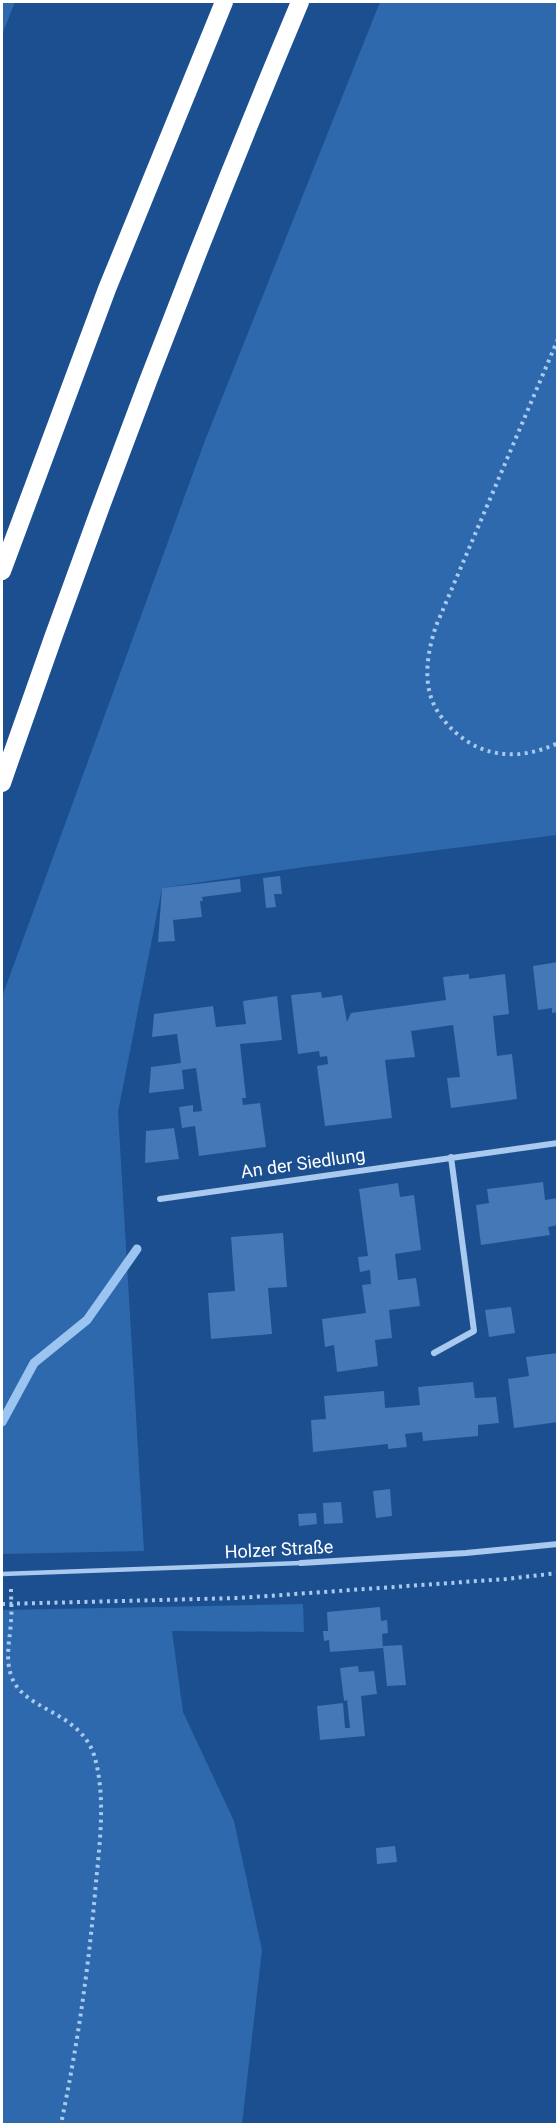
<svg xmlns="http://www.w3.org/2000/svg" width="559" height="2126" font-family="Roboto,sans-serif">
  <rect width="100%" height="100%" fill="#1b4f8f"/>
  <path fill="#2e69ad" d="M2 2H15L2 35Z
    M380 2H557V835L304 867 162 888 118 1112 144 1551 2 1554V997L204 443Z
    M303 1604 304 1632 172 1631 183 1712 234 1821 262 1950 242 2124H2V1610Z"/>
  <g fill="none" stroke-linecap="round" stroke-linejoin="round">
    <path stroke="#9cc4f0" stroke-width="9" d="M2 1422 34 1363 87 1320 137 1249"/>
  </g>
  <path fill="#4478b7" d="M280 876 282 894H274L276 907 266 908 263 878Z
    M240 879 241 892 202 897 203 901H200L202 917 173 920 175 941 158 942 162 888Z
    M558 962V1012L552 1013V1008L538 1010 533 966Z
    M469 974V979L505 974 509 1014 493 1016 497 1056 512 1054 517 1099 451 1108 447 1078 460 1077 453 1025 411 1031 415 1057 385 1060 392 1118 325 1126 317 1066 328 1064 327 1056 320 1057 319 1051 298 1054 291 995 321 992 322 998 342 995 347 1022 351 1013 446 1000 443 977Z
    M277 996 282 1040 240 1044 246 1098H242L243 1105 260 1103 266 1147 199 1156 195 1126 182 1128 179 1107 193 1105V1112L202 1111 196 1068 182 1070 184 1089 149 1093 151 1067 181 1063 177 1034 152 1037 154 1014 213 1006 216 1027 246 1024 243 1001Z
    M174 1128 179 1159 145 1163 146 1131Z
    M543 1182 545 1200 558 1198V1225L548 1227 550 1235 481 1245 476 1205 489 1203 487 1189Z
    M398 1183 400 1197 414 1195 421 1250 395 1254 398 1280 416 1278 420 1306 389 1310 392 1338 375 1340 378 1366 337 1372 334 1345 325 1347 322 1319 366 1313 362 1285 371 1284 370 1270 360 1272 358 1257 368 1256 359 1189Z
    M283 1233 287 1287 268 1288 272 1334 211 1339 208 1293 235 1291 231 1237Z
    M511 1307 515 1333 489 1337 485 1310Z
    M558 1353V1422L514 1428 508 1379 529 1376 526 1357Z
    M473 1382 475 1398 496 1397 499 1423 478 1425V1436L423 1441 422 1432 405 1434 407 1447 388 1449V1444L313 1452 311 1420 326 1419 324 1396 384 1391 385 1408 420 1405 418 1387Z
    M390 1489 392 1516 376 1518 373 1491Z
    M341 1502 343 1523 324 1524 323 1503Z
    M316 1513 317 1524 299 1526 298 1514Z
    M380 1607 381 1621 387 1620 388 1633 382 1634 383 1648 330 1652 329 1640 324 1641 323 1631H328L327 1612Z
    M402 1645 406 1685 387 1686 383 1646Z
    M358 1666 359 1672 374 1671 377 1694 361 1696 365 1736 320 1740 317 1706 343 1703 345 1728H350L347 1700 344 1701 340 1668Z
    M395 1846 397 1862 377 1864 376 1848Z"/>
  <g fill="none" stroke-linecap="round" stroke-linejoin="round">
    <path stroke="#a9c9ee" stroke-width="4" stroke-dasharray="3 4.5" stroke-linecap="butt" d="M558 339 436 626C429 647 424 672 430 694 434 709 444 722 455 732 485 759 522 760 558 743
      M11 1589C11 1600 12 1611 11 1621 10 1640 5 1657 11 1675 22 1711 79 1710 94 1755 106 1794 100 1841 96 1882 89 1965 78 2043 61 2124
      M2 1604 239 1598 506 1579 558 1573"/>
    <path stroke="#a9c9ee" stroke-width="4.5" d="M2 1574 301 1563"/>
    <path stroke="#a9c9ee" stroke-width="6" d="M160 1199 558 1143
      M434 1353 474 1331 451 1157
      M301 1563 466 1553 558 1544"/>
    <path stroke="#fff" stroke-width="18" d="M2 571 107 289 224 2
      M2 783C93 519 192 259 300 2"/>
  </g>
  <g text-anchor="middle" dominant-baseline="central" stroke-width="4.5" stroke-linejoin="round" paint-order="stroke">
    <g font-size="18" fill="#fff" stroke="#1b4f8f">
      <text transform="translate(303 1163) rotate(-8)">An der Siedlung</text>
      <text transform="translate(279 1549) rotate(-3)">Holzer Straße</text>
    </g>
  </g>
  <rect width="559" height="2126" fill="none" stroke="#ffffff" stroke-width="6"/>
</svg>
